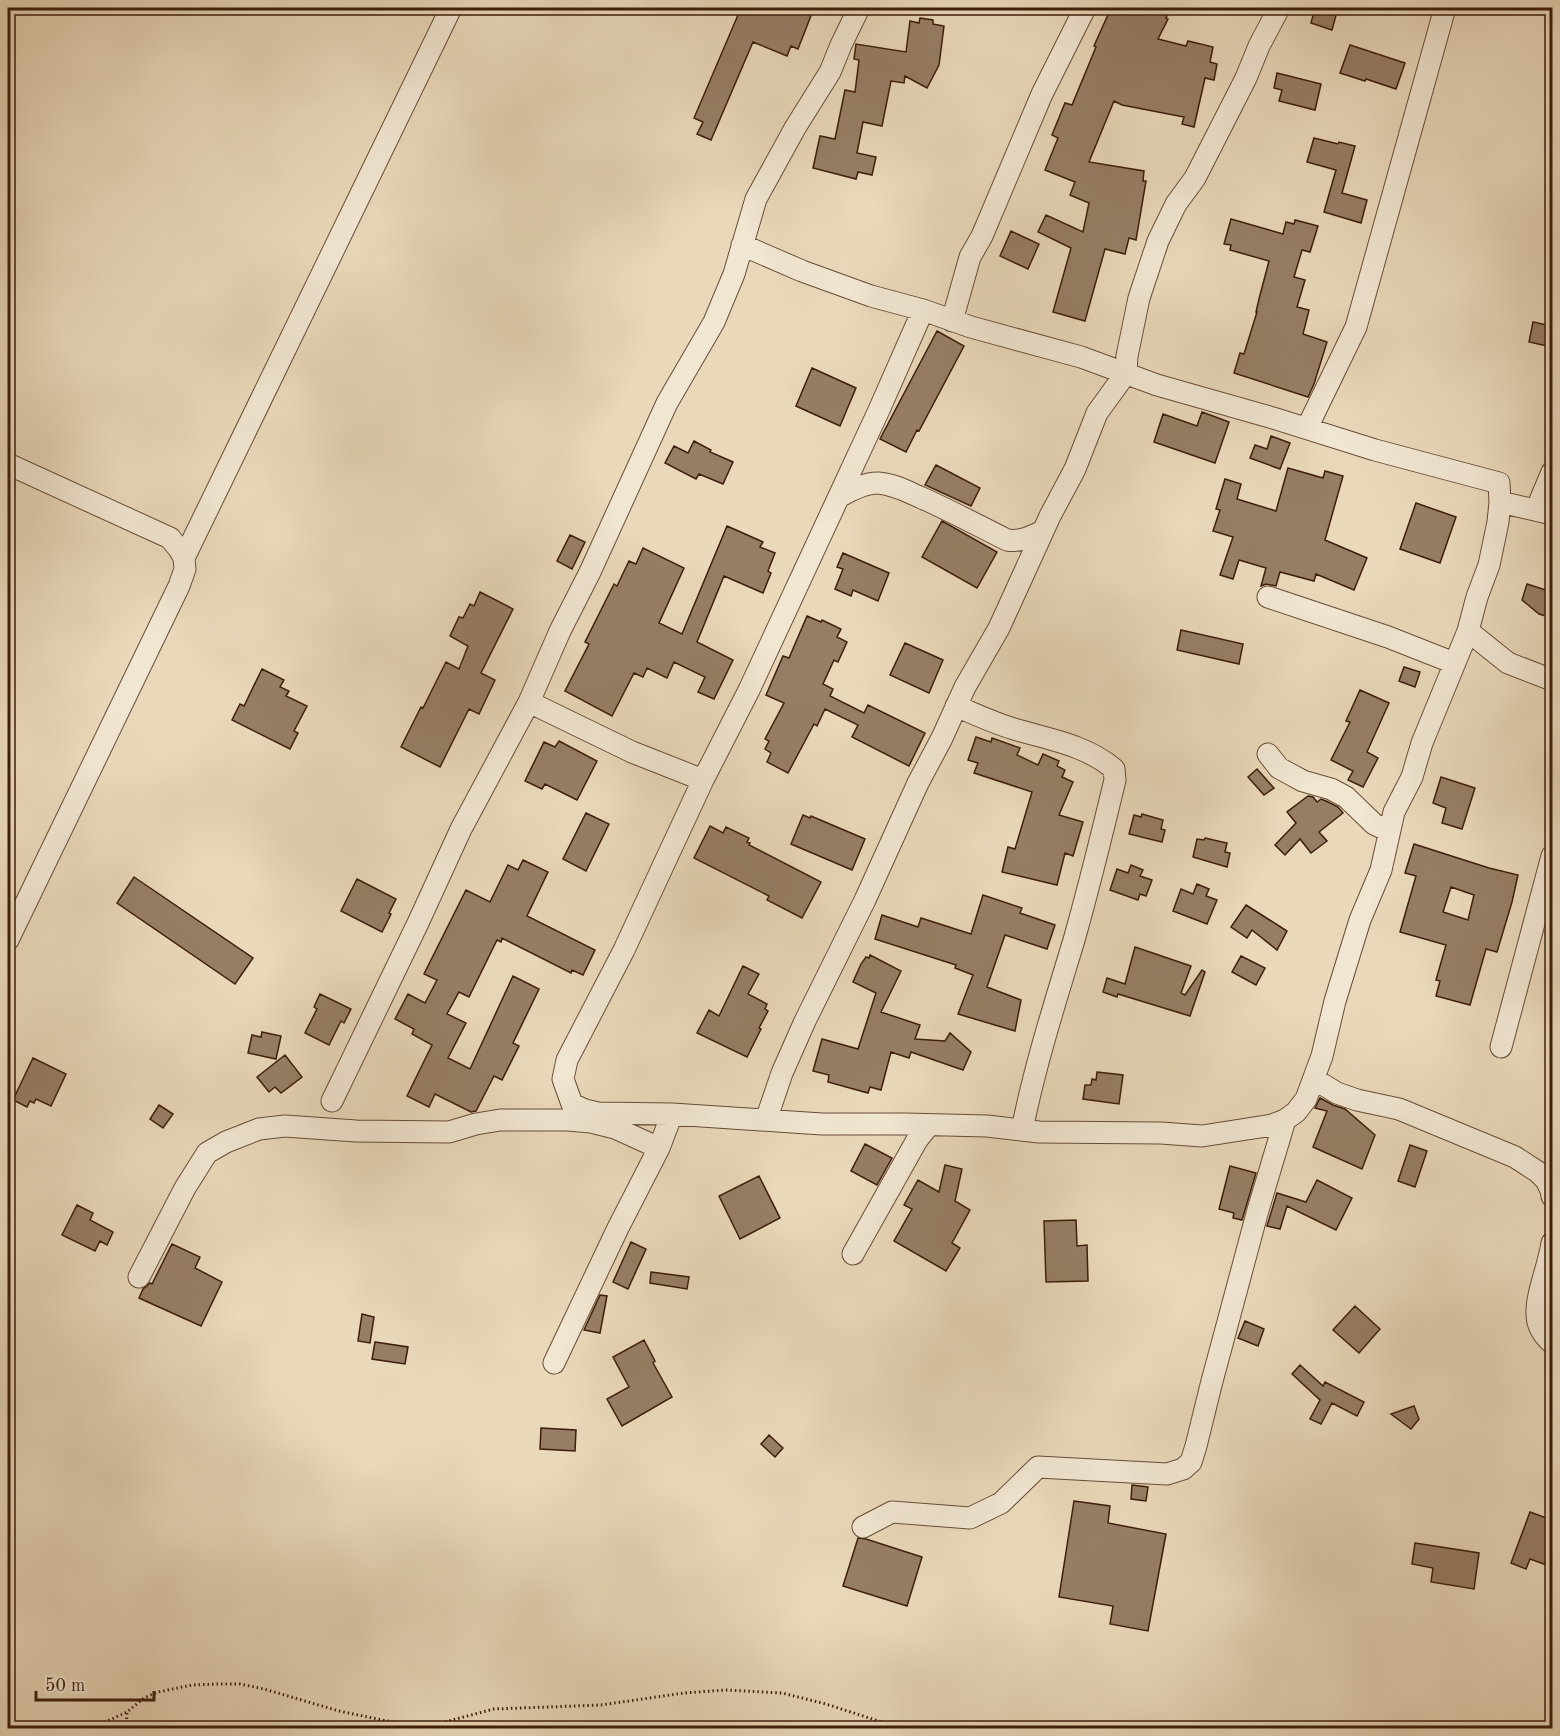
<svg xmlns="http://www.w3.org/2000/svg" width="1560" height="1736" font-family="'Old Standard TT',serif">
  <rect width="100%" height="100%" fill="#e9d8ba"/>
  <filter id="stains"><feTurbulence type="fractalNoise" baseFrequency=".00333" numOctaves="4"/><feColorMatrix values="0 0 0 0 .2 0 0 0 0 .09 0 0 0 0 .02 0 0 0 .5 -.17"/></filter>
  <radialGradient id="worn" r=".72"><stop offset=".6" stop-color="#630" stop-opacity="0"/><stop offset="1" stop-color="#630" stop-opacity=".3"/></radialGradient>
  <path fill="#967e66" stroke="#3d1d0b" stroke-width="1.5" fill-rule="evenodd" d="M741 8H814L798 49 791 46 787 56 753 42 711 140 697 134 703 122 694 118Z
    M1111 8H1171L1166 18 1168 19 1158 39 1186 46 1188 41 1213 47 1210 62 1217 64 1214 80 1205 78 1194 127 1182 124 1184 117 1122 105 1114 101 1089 162 1144 171 1143 181H1146L1136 240 1129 238 1125 254 1105 249 1085 321 1053 312 1071 248 1038 232 1046 215 1083 232 1089 203 1070 195 1075 182 1045 170 1058 138 1052 135 1065 103 1072 105 1096 47 1094 46Z
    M1315 8H1338L1332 30 1311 23Z
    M920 18 933 20V24L944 26 939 65 927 88 905 76 904 83 891 81 882 126 863 122 857 153 876 157 872 175 858 172 856 179 813 168 820 136 835 139 845 90 855 92 859 60 854 59 856 44 906 52 910 21 919 23Z
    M1350 45 1405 63 1396 89 1366 79 1365 81 1340 73Z
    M1277 73 1321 84 1315 110 1279 101 1282 90 1274 88Z
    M1314 138 1338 144 1339 142 1355 146 1342 193 1367 200 1361 223 1324 212 1336 170 1307 162Z
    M1231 219 1283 234 1286 222 1294 224 1295 220 1318 226 1310 252 1302 250 1294 277 1305 280 1297 307 1309 310 1303 334 1327 342 1314 384 1308 397 1234 373 1240 353 1244 354 1257 312H1256L1259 299 1269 261 1230 250 1231 245 1224 244Z
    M1011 231 1039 244 1028 269 1000 256Z
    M1533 322 1552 326V347L1529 342Z
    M937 331 964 346 919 431 917 430 906 452 880 439Z
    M812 368 856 388 840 426 796 406Z
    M1202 412 1229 422 1215 463 1154 442 1163 414 1197 426Z
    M1271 436 1290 443 1280 469 1250 458 1255 445 1267 449Z
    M694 441 711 450 710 452 733 462 723 484 699 474 696 479 665 463 674 446 688 453Z
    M936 465 980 488 971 506 925 485Z
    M1288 468 1323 478 1325 471 1343 476 1325 540 1367 558 1354 590 1316 574 1314 581 1280 572 1276 586 1266 584 1261 586 1266 568 1239 560 1233 579 1220 575 1233 537 1213 531 1220 510 1216 509 1225 479 1241 484 1237 499 1276 511Z
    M1416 503 1456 517 1440 563 1400 549Z
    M942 521 997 552 977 588 922 557Z
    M727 526 763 542 760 547 775 553 768 571 771 573 763 593 724 576 697 642 733 660 714 699 698 692 705 677 674 662 667 678 647 668 643 677 634 673 612 716 565 691 589 644 585 642 614 584 617 586 629 561 636 564 643 548 684 568 659 623 682 634Z
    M570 535 585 542 572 569 557 561Z
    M843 553 889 573 878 601 853 590 851 596 835 589 843 569 837 567Z
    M1527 584 1552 592V618L1539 614 1522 600Z
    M480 592 513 609 481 673 495 680 479 714 469 709 440 767 401 747 421 707 423 708 446 662 459 669 468 646 450 636 459 617 463 618 470 604 474 606Z
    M807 616 821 622 822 620 841 629 837 637 847 642 838 662 834 660 823 684 833 689 830 696 864 713 868 705 925 733 909 766 852 737 858 725 825 709 817 726 814 724 788 773 767 762 771 753 765 749 769 741 765 739 784 703 766 695 783 656 789 658Z
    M1181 630 1243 644 1239 664 1177 650Z
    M905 643 943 660 929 693 890 675Z
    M1404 667 1420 672 1415 687 1399 681Z
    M262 669 284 680 280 687 289 691 286 696 307 706 294 731 298 733 290 749 232 720 240 704 244 706Z
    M1360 690 1389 703 1367 752 1378 758 1363 787 1348 780 1353 771 1331 760 1350 722 1346 721Z
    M976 737 991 742 992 738 1020 748 1017 755 1038 765 1043 754 1059 761 1057 766 1065 770 1062 777 1073 782 1059 815 1083 822 1073 856 1065 853 1057 885 1002 872 1008 847 1015 849 1032 792 974 773 978 763 968 760Z
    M559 741 597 761 577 800 545 784 542 789 525 781 544 742 555 747Z
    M1257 769 1274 788 1264 795 1248 777Z
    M1441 777 1475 788 1462 829 1442 823 1446 808 1433 803Z
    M1308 796 1313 797 1317 802 1321 799 1326 801 1338 807 1343 813 1319 832 1327 841 1311 853 1300 839 1285 855 1275 845 1296 823 1287 812Z
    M586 813 609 824 586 871 563 859Z
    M1142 814 1163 820 1161 829 1165 830 1162 842 1129 834 1134 815 1141 817Z
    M803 815 810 818 811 816 865 839 852 870 791 844Z
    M710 826 723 833 726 827 749 838 747 842 750 843 749 845 821 882 802 918 767 900 769 896 694 858Z
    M1205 838 1227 843 1225 852 1230 853 1227 867 1193 857 1197 839 1204 840Z
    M1414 844 1489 868 1518 875 1512 902 1497 952 1486 949 1470 1005 1436 996 1440 981 1436 980 1446 945 1400 932 1416 876 1405 873ZM1451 887 1474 895 1468 920 1443 912Z
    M523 860 548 872 527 916 595 950 583 975 572 970 571 973 502 938 501 942 497 940 469 997 459 992 447 1014 466 1023 448 1058 470 1069 513 976 539 989 513 1043 519 1046 502 1080 494 1076 476 1111 471 1112 435 1094 429 1107 407 1096 432 1045 412 1034 414 1029 395 1019 408 994 425 1003 437 980 424 974 466 890 490 902 508 865 518 870Z
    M1131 865 1143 870 1140 876 1152 880 1146 896 1140 894 1138 900 1110 890 1117 869 1128 873Z
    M134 877 253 958 235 984 117 903Z
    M357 879 396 899 389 913 391 914 382 932 341 911Z
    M1197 884 1209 889 1206 896 1217 900 1207 924 1173 911 1181 889 1193 894Z
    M983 895 1022 908 1020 913 1055 925 1047 949 1005 935 987 987 1021 1000 1015 1031 958 1014 973 975 955 968 956 965 875 939 882 915 918 927 921 918 971 934Z
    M1246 905 1287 931 1277 950 1252 930 1247 938 1231 927Z
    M1135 947 1191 966 1181 993 1185 995 1202 970 1205 972 1190 1016 1118 994 1117 997 1103 992 1107 978 1125 984Z
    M870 955 901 971 881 1012 920 1025 915 1039 945 1041 950 1033 971 1052 963 1070 911 1052 909 1058 891 1052 881 1090 870 1087 868 1093 828 1082 829 1075 813 1071 822 1039 858 1049 876 993 853 982 861 964 866 957 869 958Z
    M1241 956 1265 968 1256 985 1232 972Z
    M743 966 759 974 748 994 767 1004 765 1009 768 1011 759 1028 761 1029 747 1057 697 1033 709 1010 719 1016Z
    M320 994 351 1009 344 1023 341 1021 329 1045 305 1033 317 1009 314 1007Z
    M262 1032 281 1036 276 1059 248 1053 252 1035 261 1037Z
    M285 1055 302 1077 281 1093 275 1087 269 1092 257 1077Z
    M33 1058 66 1074 51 1106 36 1099 34 1103 30 1101 27 1107 13 1100Z
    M1097 1072 1123 1075 1119 1104 1083 1099 1085 1085H1091L1092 1079 1096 1080Z
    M1320 1098 1333 1105 1345 1109 1375 1135 1362 1169 1313 1147 1327 1111 1315 1108Z
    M159 1105 173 1114 163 1128 150 1119Z
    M865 1144 892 1158 877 1185 851 1171Z
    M1410 1145 1427 1151 1415 1187 1398 1181Z
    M945 1165 962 1169 955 1201 970 1210 952 1243 960 1248 946 1271 894 1241 912 1209 904 1205 918 1180 939 1192Z
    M1230 1166 1256 1173 1242 1220 1233 1218 1234 1213 1219 1209Z
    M759 1176 780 1218 740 1239 719 1196Z
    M1317 1180 1352 1198 1336 1230 1287 1206 1280 1229 1267 1226 1277 1193 1306 1202Z
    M77 1205 93 1213 90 1220 113 1232 107 1245 100 1241 95 1251 62 1235Z
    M1076 1220 1077 1246 1087 1245 1088 1281 1046 1282 1044 1221Z
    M631 1242 646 1249 628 1289 613 1282Z
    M172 1244 200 1257 195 1268 222 1282 201 1326 139 1298 143 1289 150 1283 152 1284Z
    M651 1272 689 1277 687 1289 650 1283Z
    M600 1295 607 1296 600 1333 584 1330Z
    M1355 1306 1380 1329 1359 1353 1333 1330Z
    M362 1314 374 1317 370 1343 358 1341Z
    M1245 1321 1264 1329 1258 1346 1238 1338Z
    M644 1340 655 1361 653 1363 672 1397 622 1426 607 1399 629 1387 613 1357Z
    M375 1342 408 1347 405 1364 372 1359Z
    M1300 1365 1323 1386 1325 1382 1364 1402 1357 1416 1332 1403 1321 1424 1310 1419 1320 1400 1292 1374Z
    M1414 1406 1419 1419 1411 1429 1391 1414Z
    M541 1428 576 1430 575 1451 540 1449Z
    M769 1435 783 1448 775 1457 761 1444Z
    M1132 1485 1148 1487 1146 1501 1131 1499Z
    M1074 1501 1110 1506 1108 1523 1166 1534 1148 1631 1110 1624 1113 1606 1059 1597Z
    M1530 1512 1552 1520V1567L1530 1559 1526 1569 1511 1563Z
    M858 1538 866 1539 922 1557 907 1606 843 1586Z
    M1415 1543 1479 1553 1474 1589 1431 1582 1433 1568 1412 1564Z"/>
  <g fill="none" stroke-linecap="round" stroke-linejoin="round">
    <g stroke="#684c37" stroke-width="23">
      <path id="minor" d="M742 245 802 271 871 296 923 310 971 327 1081 357 1157 385 1273 418 1375 450 1499 483 1500 502 1498 522 1489 565 1477 597 1468 631 1422 743 1412 777 1394 812 1381 870 1360 920 1335 1001 1322 1056 1306 1099 1296 1112 1285 1120 1272 1125 1202 1136 1161 1133 1039 1132 987 1126 905 1124H822L672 1114 598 1113 585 1110 572 1104 563 1079 567 1060 624 950 703 780 749 690 879 410 923 310
        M952 321 970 257 982 236 1042 94 1085 8
        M1307 428 1356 327 1445 8
        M8 464 170 538 179 549 184 558 185 569 179 586 8 940
        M839 497C851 490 864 483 878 483 894 484 908 492 922 498 951 511 979 526 1007 540 1021 542 1030 537 1043 531
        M1500 502 1552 514
        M1536 510 1552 472
        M184 558 451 8
        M1268 597 1388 637 1454 663
        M1468 631 1508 663 1552 680
        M529 702 632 752 703 780
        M956 706C975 714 994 723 1014 729 1048 739 1086 745 1114 769L1115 780C1102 834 1089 887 1074 940 1055 1003 1035 1065 1022 1130
        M1268 754 1279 768 1290 774 1303 781 1331 789 1346 797 1374 824 1389 831
        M1501 1047 1552 856
        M1314 1079 1337 1093 1357 1100 1399 1109 1515 1157 1538 1172 1546 1180 1551 1190 1552 1196
        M332 1101 418 923 461 829 529 702 560 631 590 572 667 403 714 322 734 274 756 199 795 128 830 72 841 45 859 8
        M766 1120 782 1073 805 1021 865 900 918 783 942 738 965 687 999 628 1050 516 1075 469 1097 413 1126 373 1127 356 1139 298 1158 241 1176 204 1195 178 1246 78 1259 46 1279 8
        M1552 1243C1549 1265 1536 1294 1537 1314 1537 1326 1544 1336 1552 1343
        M853 1254 917 1140 929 1125
        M139 1277 185 1188 207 1153 226 1142 259 1129 285 1126 356 1131 449 1132 476 1124 500 1120H568L591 1122 615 1128 659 1148
        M554 1363 618 1228 659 1148 672 1114
        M863 1527 892 1512 970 1518 1001 1503 1038 1467 1167 1474 1183 1469 1191 1462 1196 1446 1211 1385 1258 1210 1285 1120"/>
    </g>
    <path stroke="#3d1d0b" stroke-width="3" stroke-dasharray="1.5 3" stroke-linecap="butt" d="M92 1728 127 1712 144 1698 158 1692 192 1685 218 1684H240L264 1689 339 1711 387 1721 423 1726 437 1724 494 1709 601 1705 684 1693 726 1690 782 1693 826 1704 900 1728
      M126 1728 127 1712"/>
    <use href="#minor" stroke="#f1e6d2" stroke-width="21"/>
  </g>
  <rect width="1560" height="1736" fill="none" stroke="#e9d8ba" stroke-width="30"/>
  <rect x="9" y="9" width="1542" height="1718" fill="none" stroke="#3d1d0b" stroke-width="3"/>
  <rect x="15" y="15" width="1530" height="1706" fill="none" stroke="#3d1d0b" stroke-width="1.5"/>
  <path d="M36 1691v9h118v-9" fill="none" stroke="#3d1d0b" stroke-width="3"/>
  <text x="45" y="1691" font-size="18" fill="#3d1d0b" stroke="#f1e6d2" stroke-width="4.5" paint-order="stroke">50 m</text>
  <rect width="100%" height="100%" filter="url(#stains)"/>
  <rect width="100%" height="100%" fill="url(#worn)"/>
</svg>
